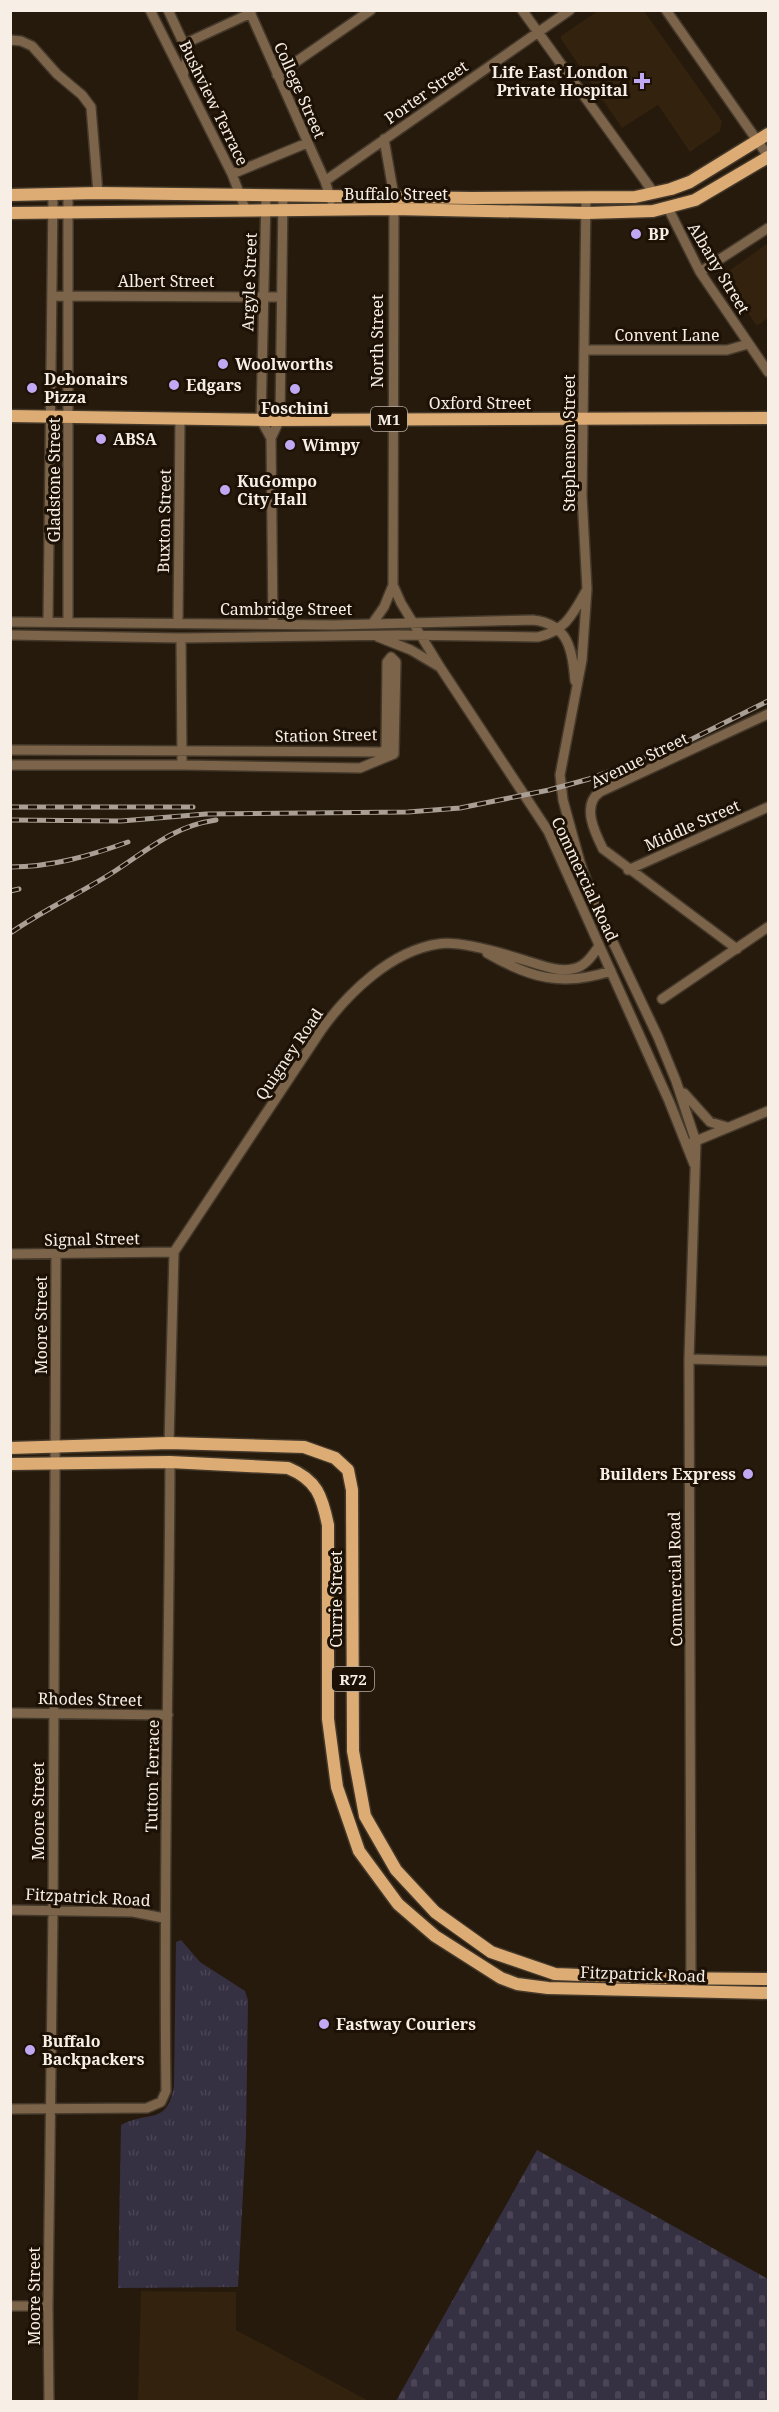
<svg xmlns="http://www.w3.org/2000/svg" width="779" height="2412" font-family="'Noto Serif',serif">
  <defs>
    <pattern id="grass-tufts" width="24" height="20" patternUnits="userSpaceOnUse" patternTransform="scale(1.5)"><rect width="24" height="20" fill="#363043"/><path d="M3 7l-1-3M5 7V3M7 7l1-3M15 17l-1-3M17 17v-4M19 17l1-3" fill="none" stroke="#4a4455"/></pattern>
    <pattern id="cemetery-stones" width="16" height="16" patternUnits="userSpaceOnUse" patternTransform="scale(1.5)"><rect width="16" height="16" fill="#363043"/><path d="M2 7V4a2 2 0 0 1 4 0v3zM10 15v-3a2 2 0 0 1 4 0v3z" fill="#4a4455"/></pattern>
  </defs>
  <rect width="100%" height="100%" fill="#261a0c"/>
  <path fill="#32220e" d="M599 10 644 11 722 121 720 131 690 152 658 105 622 128 561 39V36Z
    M768 243V318L757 326 722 276Z
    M141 2291 236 2292V2330L369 2401H138Z"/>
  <path fill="url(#grass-tufts)" d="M181 1940 200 1962 245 1991 248 2000 246 2136 238 2287 118 2288 121 2125C149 2110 167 2126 174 2086L176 1942Z"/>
  <path fill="url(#cemetery-stones)" d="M537 2150 768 2279V2401H396Z"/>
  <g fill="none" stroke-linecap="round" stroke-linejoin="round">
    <g stroke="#43382a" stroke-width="12">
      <path id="minor" d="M150 10 232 174 246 211
        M168 10 188 53 183 76
        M249 10 325 181
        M522 10 654 193
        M666 10 768 156
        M10 40 21 41 32 46 57 74 82 95 91 107 98 193
        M184 44 251 13
        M277 75 371 10
        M384 139 394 196 393 585 401 603 440 667 548 831 669 1101 694 1164
        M232 174 307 143
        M266 196 261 420 271 438
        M586 199 582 496 587 589 582 660 560 775 563 800 580 862 593 900 658 1037 676 1081 696 1142 689 1359 691 1984
        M331 200 325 181 570 10
        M668 208 700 272 768 372
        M700 272 768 228
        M52 296 280 297
        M585 350H727L748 344
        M10 622 333 625 533 620C569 624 572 650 575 681
        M48 622 53 195
        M68 623V194
        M178 624 180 419
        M273 624 271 438 280 419 283 196
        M372 624 384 607 393 585
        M10 635 181 638 398 635 538 637C565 631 573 614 586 591
        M378 637 411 650 438 666
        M181 638 182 765
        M10 750 381 752 385 750 386 746 387 662 391 657 396 662 394 754 360 768 182 765H10
        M628 870 768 807
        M737 949 603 849C595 833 581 805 600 792L768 714
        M487 953C530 978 562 987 611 971
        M662 999 768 927
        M684 1093 710 1122 727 1127
        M691 1143 768 1111
        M174 1252 322 1029C348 993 391 951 438 944 460 940 505 954 527 961 541 965 558 972 572 969 585 967 592 956 599 946
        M10 1254 174 1252
        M689 1359 768 1361
        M169 1443 174 1252
        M10 1713 168 1715
        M10 1910 133 1912 164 1918
        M10 2109 147 2108 161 2102 166 2091C163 1881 169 1672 170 1462
        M10 2306H48
        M49 2402 48 2306 53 1910 56 1255"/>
    </g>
    <g stroke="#43382a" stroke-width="15">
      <path id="major" d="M10 195 98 193 472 198 635 197 671 189 690 182 768 134
        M10 213 393 209 587 213 653 211 695 200 768 157
        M10 416 270 420 768 418
        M10 1448 169 1443 304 1447 335 1458 348 1470 352 1490 353 1751 365 1816 396 1870 435 1912 491 1952 555 1974 658 1978 768 1979
        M10 1464 170 1462 288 1468C317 1480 322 1496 328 1525V1719L337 1787 359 1851 398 1904 435 1936 501 1978 517 1984 548 1988 768 1993"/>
    </g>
    <use href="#minor" stroke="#7b644a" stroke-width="9"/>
    <use href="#major" stroke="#ddac74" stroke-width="12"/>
    <g stroke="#aa9f95" stroke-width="5">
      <path id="rail" d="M10 807H193
        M10 820 121 821 206 814 408 812 460 808 549 790 589 779 686 742 768 701
        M10 867C52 867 89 856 128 842
        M10 891 19 889
        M12 932C45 909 81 893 115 871 149 849 174 826 216 820"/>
    </g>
    <use href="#rail" stroke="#1c1104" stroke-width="3" stroke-dasharray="9" stroke-linecap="butt"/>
  </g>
  <g fill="#c1a8f3" stroke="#1c1104" stroke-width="2">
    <path d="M639 72h6v6h6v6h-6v6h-6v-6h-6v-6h6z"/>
    <circle cx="636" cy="234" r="6"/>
    <circle cx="223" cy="364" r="6"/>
    <circle cx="174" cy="385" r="6"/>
    <circle cx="32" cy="388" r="6"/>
    <circle cx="295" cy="389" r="6"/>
    <circle cx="101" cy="439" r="6"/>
    <circle cx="290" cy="445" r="6"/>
    <circle cx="225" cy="490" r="6"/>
    <circle cx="748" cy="1474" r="6"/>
    <circle cx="324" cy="2024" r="6"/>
    <circle cx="30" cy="2050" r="6"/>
  </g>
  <g text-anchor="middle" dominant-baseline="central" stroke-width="6" stroke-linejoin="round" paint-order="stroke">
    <g fill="#1c1104" stroke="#b5aca2" stroke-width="1.5">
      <rect x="371" y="407" width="36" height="24" rx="4.5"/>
      <rect x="332" y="1667" width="42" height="24" rx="4.5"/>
    </g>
    <g font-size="15" font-weight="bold" fill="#f7eee5">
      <text x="389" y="419">M1</text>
      <text x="353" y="1679">R72</text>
    </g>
    <g font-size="16" font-weight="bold" fill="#f7eee5" stroke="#1c1104" text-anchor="start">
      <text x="628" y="72" text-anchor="end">Life East London<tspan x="628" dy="18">Private Hospital</tspan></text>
      <text x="648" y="234">BP</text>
      <text x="235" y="364">Woolworths</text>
      <text x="44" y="379">Debonairs<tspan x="44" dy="18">Pizza</tspan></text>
      <text x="186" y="385">Edgars</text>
      <text x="295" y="408" text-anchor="middle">Foschini</text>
      <text x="113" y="439">ABSA</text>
      <text x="302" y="445">Wimpy</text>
      <text x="237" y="481">KuGompo<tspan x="237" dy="18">City Hall</tspan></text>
      <text x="736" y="1474" text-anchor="end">Builders Express</text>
      <text x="336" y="2024">Fastway Couriers</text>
      <text x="42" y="2041">Buffalo<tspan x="42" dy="18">Backpackers</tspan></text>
    </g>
    <g font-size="16" fill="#f7eee5" stroke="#1c1104">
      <text transform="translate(300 90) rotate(66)">College Street</text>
      <text transform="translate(426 92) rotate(-35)">Porter Street</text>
      <text transform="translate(214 103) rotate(64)">Bushview Terrace</text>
      <text x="396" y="194">Buffalo Street</text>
      <text transform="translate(719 268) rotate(59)">Albany Street</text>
      <text x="166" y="281">Albert Street</text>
      <text transform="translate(249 282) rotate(-88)">Argyle Street</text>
      <text x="667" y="335">Convent Lane</text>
      <text transform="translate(377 341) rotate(-90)">North Street</text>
      <text x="480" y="403">Oxford Street</text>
      <text transform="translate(569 443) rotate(-90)">Stephenson Street</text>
      <text transform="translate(54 480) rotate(-90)">Gladstone Street</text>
      <text transform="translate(164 521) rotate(-89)">Buxton Street</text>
      <text x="286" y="609">Cambridge Street</text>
      <text transform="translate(326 735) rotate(-1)">Station Street</text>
      <text transform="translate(639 760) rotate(-26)">Avenue Street</text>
      <text transform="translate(692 825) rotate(-24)">Middle Street</text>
      <text transform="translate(585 879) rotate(65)">Commercial Road</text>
      <text transform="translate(289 1054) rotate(-56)">Quigney Road</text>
      <text transform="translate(92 1239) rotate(-1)">Signal Street</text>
      <text transform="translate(41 1325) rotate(-90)">Moore Street</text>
      <text transform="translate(675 1579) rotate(-91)">Commercial Road</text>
      <text transform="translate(336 1599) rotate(-90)">Currie Street</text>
      <text transform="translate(90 1699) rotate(1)">Rhodes Street</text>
      <text transform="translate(152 1776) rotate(-89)">Tutton Terrace</text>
      <text transform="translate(38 1811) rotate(-90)">Moore Street</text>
      <text transform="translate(88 1897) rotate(3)">Fitzpatrick Road</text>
      <text transform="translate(643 1974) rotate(2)">Fitzpatrick Road</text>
      <text transform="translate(34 2296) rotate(-90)">Moore Street</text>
    </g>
  </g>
  <rect width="779" height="2412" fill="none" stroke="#f7eee5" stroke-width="24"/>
</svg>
